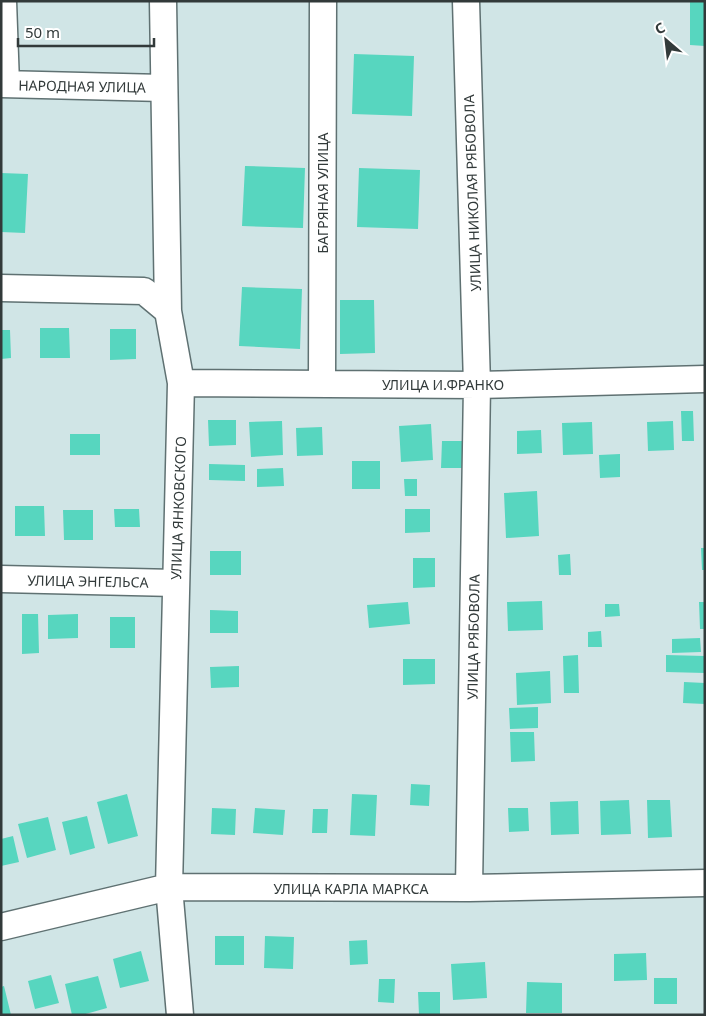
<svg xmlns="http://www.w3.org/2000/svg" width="706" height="1016" font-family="'Noto Sans',sans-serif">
  <rect width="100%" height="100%" fill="#d0e5e6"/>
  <path fill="#57d6bf" d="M690 1H705V46L690 45Z
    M354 54 414 56 412 116 352 114Z
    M245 166 305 168 303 228 242 226Z
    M359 168 420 170 418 229 357 227Z
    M1 173 28 174 25 233 1 232Z
    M242 287 302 289 300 349 239 346Z
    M340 300H374L375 353 340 354Z
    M40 328H69L70 358H40Z
    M110 329H136V359L110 360Z
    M1 330H10L11 358 1 359Z
    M681 411H693L694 441H682Z
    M208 420H236V445L209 446Z
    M282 421 283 455 251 457 249 422Z
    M673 421 674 450 648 451 647 422Z
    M592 422 593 454 563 455 562 423Z
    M431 424 433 460 401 462 399 426Z
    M322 427 323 455 297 456 296 428Z
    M541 430 542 453 517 454V431Z
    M70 434H100V455H70Z
    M442 441H469V468H441Z
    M620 454V477L600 478 599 455Z
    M352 461H380V489H352Z
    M209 464 245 465V481L209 480Z
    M283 468 284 486 257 487V469Z
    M404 479H417V496H405Z
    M537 491 539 536 506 538 504 493Z
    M15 506H44L45 536H15Z
    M114 509H139L140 527H115Z
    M405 509H430V532L405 533Z
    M63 510H93V540H64Z
    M701 548H705V570H702Z
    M210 551H241V575H210Z
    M570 554 571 575H559L558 555Z
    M413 558H435V587L413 588Z
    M542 601 543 630 508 631 507 602Z
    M408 602 410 624 369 628 367 605Z
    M699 602H705V629H700Z
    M605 604H619L620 616 605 617Z
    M210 610 238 611V633H210Z
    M22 614H38L39 653 22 654Z
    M78 614V638L48 639V615Z
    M110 617H135V648H110Z
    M601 631 602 647H588V632Z
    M700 638 701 652 672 653V639Z
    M578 655 579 693H564L563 656Z
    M666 655 705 656V673L666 672Z
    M403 659H435V684L403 685Z
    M239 666V687L211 688 210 667Z
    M550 671 551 703 517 705 516 673Z
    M684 682 705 683V704L683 703Z
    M538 707V728L510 729 509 708Z
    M510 732H534L535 761 511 762Z
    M411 784 430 785 429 806 410 805Z
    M127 794 138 836 108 844 97 802Z
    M352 794 377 795 375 836 350 835Z
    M629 800 631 834 601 835 600 801Z
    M647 800H670L672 837 648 838Z
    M578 801 579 834 551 835 550 802Z
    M212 808 236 809 235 835 211 834Z
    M255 808 285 810 283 835 253 833Z
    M508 808H528L529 831 509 832Z
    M313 809H328L327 833H312Z
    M87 816 95 848 70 855 62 822Z
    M48 817 56 850 27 858 18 824Z
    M13 836 19 862 1 866V839Z
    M215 936H244V965H215Z
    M265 936 294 937 293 969 264 968Z
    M367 940 368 964 350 965 349 941Z
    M141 951 149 981 120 988 113 959Z
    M646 953 647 980 614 981V954Z
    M485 962 487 998 453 1000 451 964Z
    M51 975 59 1003 35 1009 28 981Z
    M98 976 107 1008 82 1015H72L65 984Z
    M654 978H677V1004H654Z
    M379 979H395L394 1003 378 1002Z
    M527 982 562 983V1013H526Z
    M4 986 11 1015H1V987Z
    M418 992H440V1015H419Z"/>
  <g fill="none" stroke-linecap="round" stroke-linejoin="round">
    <g stroke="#5f7172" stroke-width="29">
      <path id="minor" d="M3 1 6 84
        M163 1 168 311 181 383 169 887 180 1015
        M466 1 477 385 469 888
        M1 84 163 88
        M1 288 144 291 168 311
        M181 383 477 385 705 379
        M322 384 323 1
        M1 579 175 583
        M1 927 169 887 469 888 705 883"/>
    </g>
    <use href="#minor" stroke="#fff" stroke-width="26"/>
  </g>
  <g text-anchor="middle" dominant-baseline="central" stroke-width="4" stroke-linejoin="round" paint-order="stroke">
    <g font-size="14" fill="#323a3a" stroke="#fff">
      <text transform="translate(82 86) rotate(1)">НАРОДНАЯ УЛИЦА</text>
      <text transform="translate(322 193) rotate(-90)">БАГРЯНАЯ УЛИЦА</text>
      <text transform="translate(472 193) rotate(-92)">УЛИЦА НИКОЛАЯ РЯБОВОЛА</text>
      <text x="443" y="384">УЛИЦА И.ФРАНКО</text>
      <text transform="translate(178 508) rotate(-88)">УЛИЦА ЯНКОВСКОГО</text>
      <text transform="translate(88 581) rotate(1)">УЛИЦА ЭНГЕЛЬСА</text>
      <text transform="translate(473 637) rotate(-89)">УЛИЦА РЯБОВОЛА</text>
      <text x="351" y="888">УЛИЦА КАРЛА МАРКСА</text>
    </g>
  </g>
  <rect width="706" height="1016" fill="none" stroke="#323a3a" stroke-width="5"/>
  <g transform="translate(666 40) rotate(332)" stroke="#ffffff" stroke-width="4" paint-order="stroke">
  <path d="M0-4L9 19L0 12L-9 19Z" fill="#323a3a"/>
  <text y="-8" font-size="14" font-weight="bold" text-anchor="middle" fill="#323a3a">С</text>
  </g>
  <path d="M18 38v8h136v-8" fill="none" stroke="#323a3a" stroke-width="2.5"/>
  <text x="25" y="38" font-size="15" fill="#323a3a" stroke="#ffffff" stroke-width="4" paint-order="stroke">50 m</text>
</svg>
